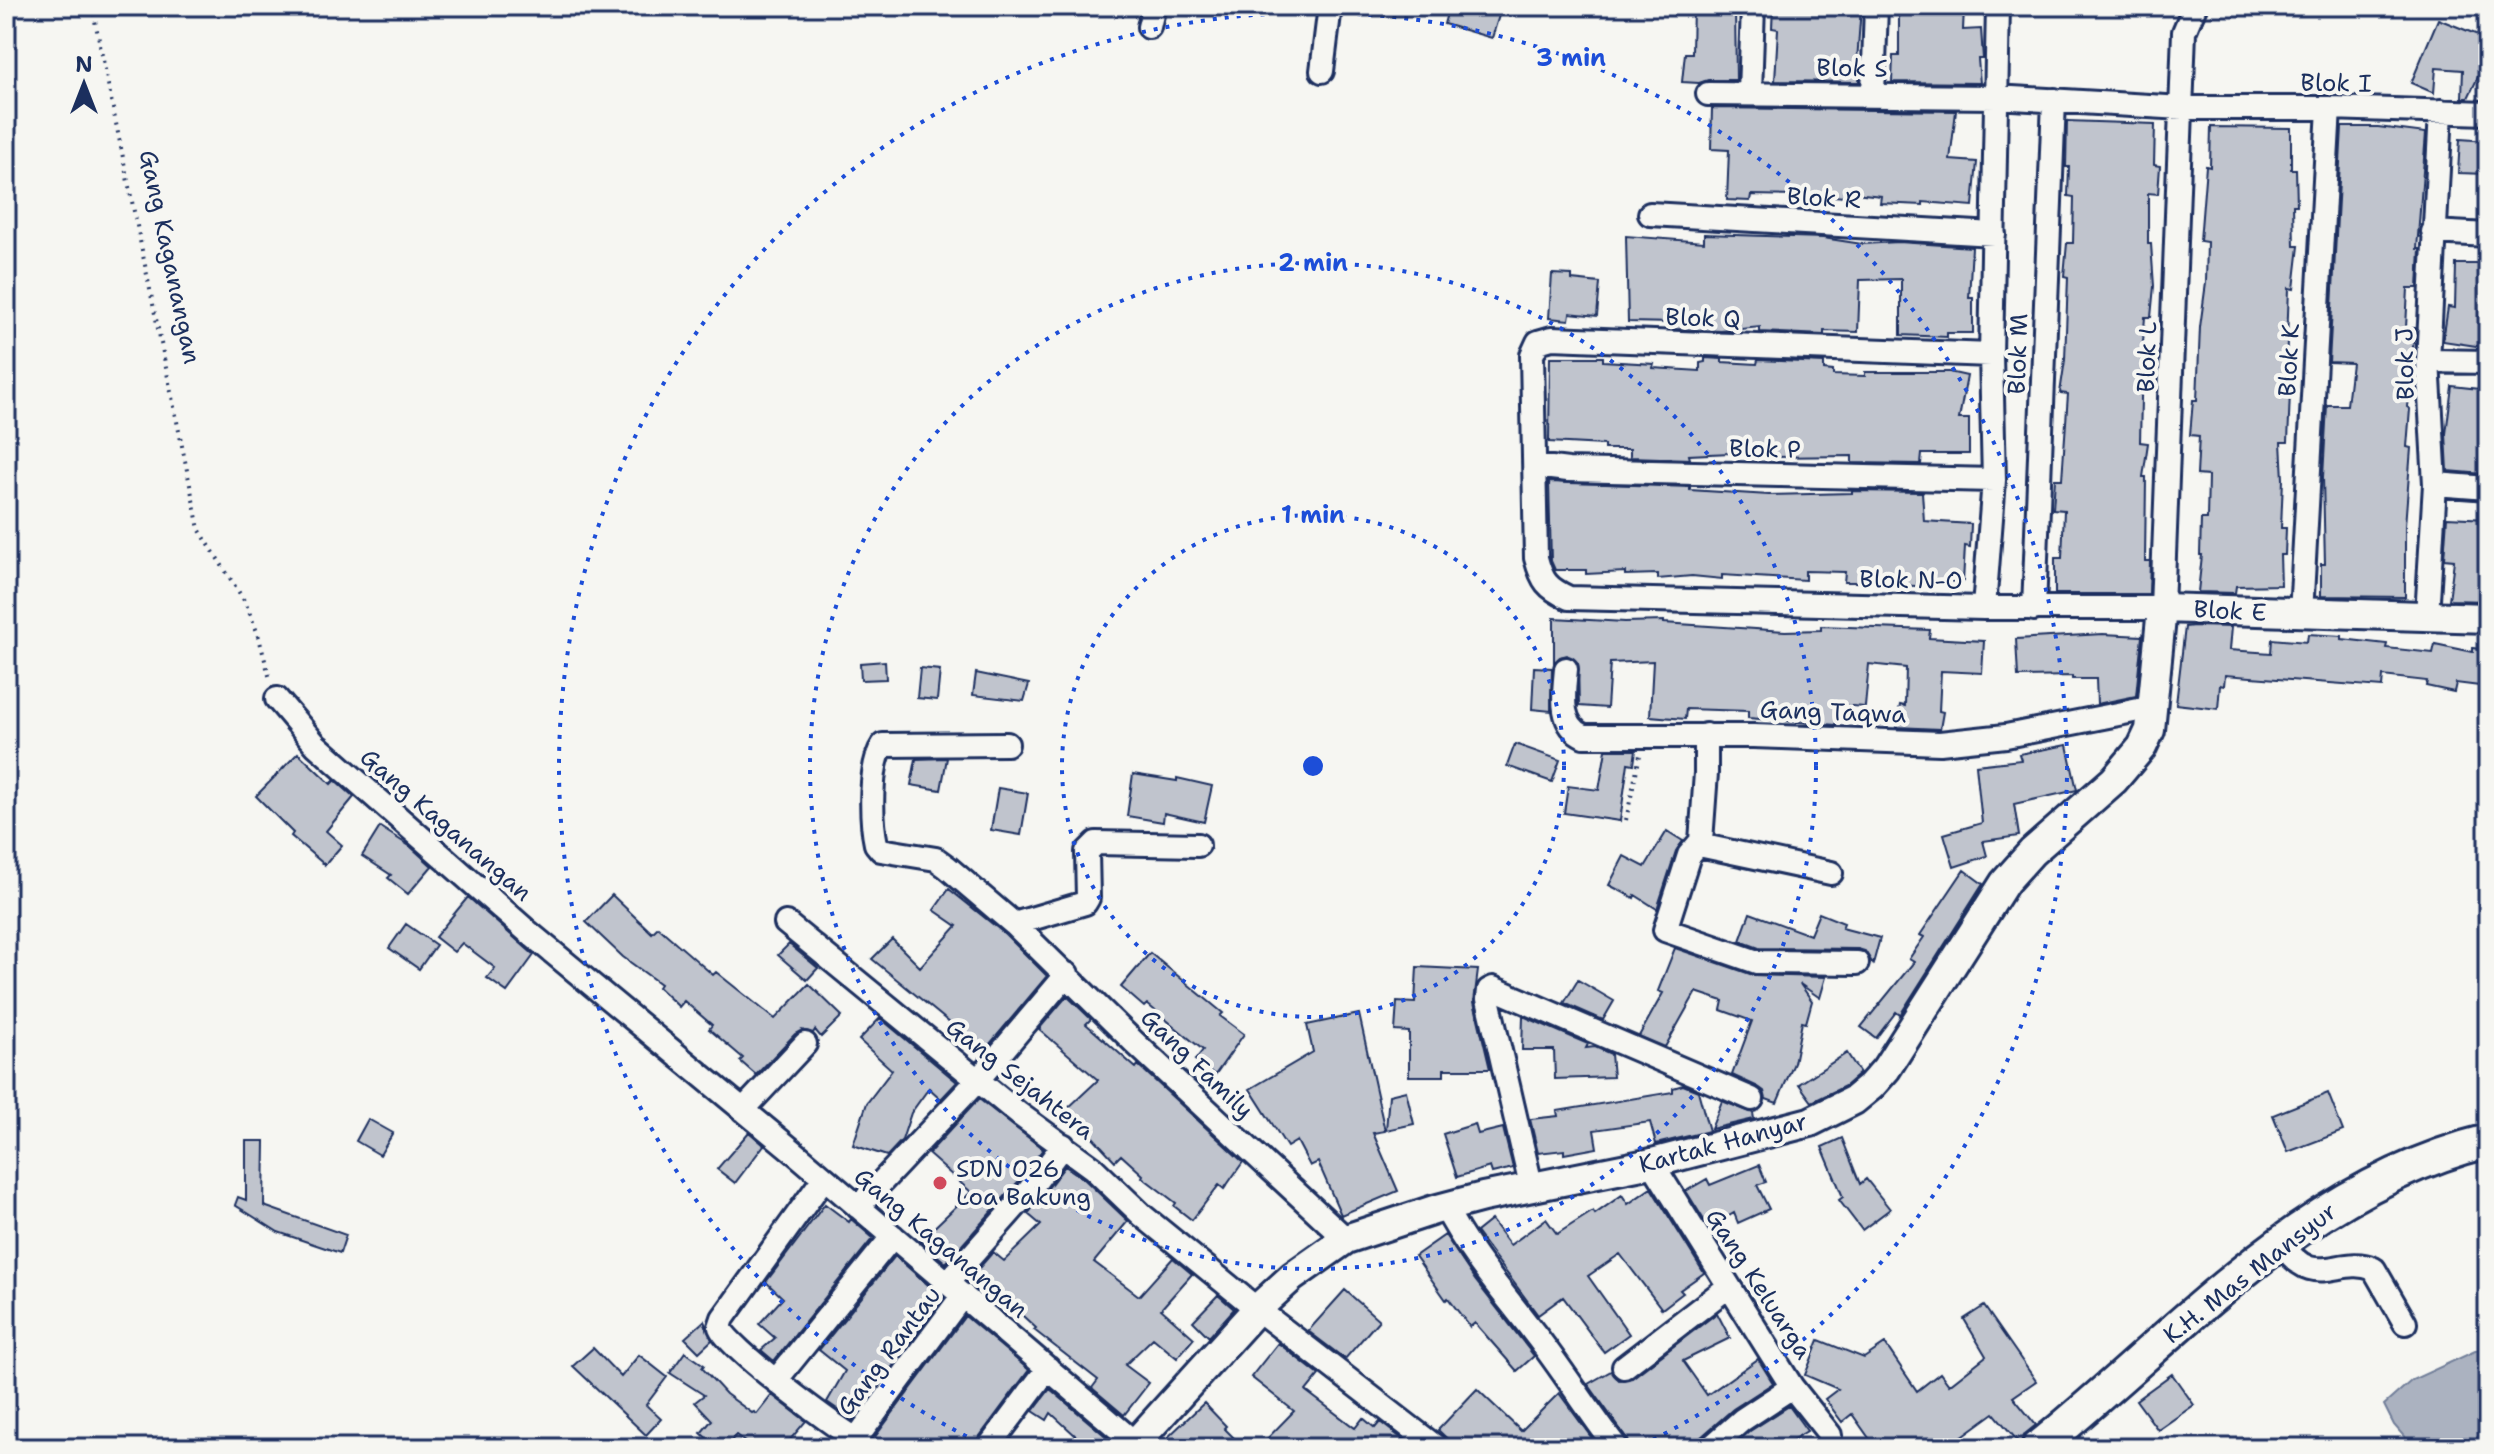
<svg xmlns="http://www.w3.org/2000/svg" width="2494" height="1454" font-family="'Shantell Sans',sans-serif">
  <rect width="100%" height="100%" fill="#f6f6f2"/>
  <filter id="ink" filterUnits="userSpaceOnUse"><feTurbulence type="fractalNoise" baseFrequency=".0125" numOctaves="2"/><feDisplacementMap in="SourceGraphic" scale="16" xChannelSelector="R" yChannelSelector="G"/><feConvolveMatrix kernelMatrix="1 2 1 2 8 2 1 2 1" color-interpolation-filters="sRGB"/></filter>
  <g filter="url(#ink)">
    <path fill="#abb2c0" stroke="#717e99" stroke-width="2" d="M2488 1345V1448H2414L2394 1425 2384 1405 2412 1380Z"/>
    <path fill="#c0c4cd" stroke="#1b2f5e" stroke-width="2" d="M1449 6H1491L1501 9 1492 38 1444 24Z
      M1693 6H1735L1736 80H1708L1699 83 1682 82 1685 53H1692Z
      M1773 6 1861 7 1857 61H1860L1859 82 1775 81 1778 29 1772 28Z
      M1899 6 1964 8 1963 30 1981 29 1983 59H1978L1980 83 1892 82 1893 56H1899Z
      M2438 19 2488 39V81L2478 77 2468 98H2462L2463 70 2436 68 2434 93 2411 83Z
      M1712 108 1956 111 1950 160 1977 162 1973 206 1923 202V205L1880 203 1881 196 1846 192 1845 197 1821 195 1820 201H1798V196L1751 195 1750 201 1727 200 1729 150 1711 149Z
      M2067 121 2155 124 2154 165 2160 166 2158 194 2148 193V244H2151L2154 286 2151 317H2145L2142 355 2140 442 2148 443 2143 477H2146L2145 561H2150L2149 594H2055V558H2062L2064 510 2053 509 2055 479H2062L2068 394 2060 393 2065 360 2068 277 2064 276 2067 243H2073L2074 197 2068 196 2069 167H2066Z
      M2211 127 2291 128V169H2296L2297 205H2293L2294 246H2299L2294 289 2289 288 2286 367H2291L2288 442H2281L2283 479 2281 528H2286L2285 555H2280L2281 585 2236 586 2235 593 2198 592 2202 555H2200L2201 519H2207L2208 476 2197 475 2199 436 2190 435 2193 400H2197L2200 327 2206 283 2207 242 2200 241 2206 166 2210 167Z
      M2342 127H2378L2426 133 2417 249H2420L2418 288H2408L2406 328H2415L2407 407 2410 409 2407 447 2411 448 2405 526V597L2321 596V564H2325L2323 477 2327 405H2347L2352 363 2329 362Z
      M2460 139 2488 141V174L2458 173Z
      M1704 234 1823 238 1862 244 1899 242 1972 247 1969 298H1973V333H1947V337L1901 335V279L1860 280 1858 332 1824 331V335L1760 332V327L1721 331 1674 329V323L1628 322 1626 236 1704 242Z
      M2456 264H2488V312L2483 347 2443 341 2448 307 2455 308Z
      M1552 274 1572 275V280L1600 283 1597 316 1570 313 1569 320 1549 318Z
      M1550 357H1603V361L1654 364 1653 368 1700 371V363L1705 362V358L1722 359V362L1757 364 1758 360 1824 363V370L1833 371V375L1865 376V372H1949L1967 376 1959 419H1969V454H1922L1921 464 1852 463V456L1772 457V451L1689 455 1690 459 1630 457V449H1604V445L1549 442Z
      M2452 386 2488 390 2484 474 2448 471 2446 434Z
      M1549 482 1690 487V490L1769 495 1852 493V491L1922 492 1924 521 1971 524 1970 547 1965 546 1963 582 1918 580 1917 586 1888 585V582H1844L1845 572 1805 571V580L1722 575V579L1692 576 1658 579V574L1625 575V572L1586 574V570H1555L1551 561Z
      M2447 517 2488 519V601L2449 600 2454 560 2444 559Z
      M1554 618 1625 622 1664 621V623L1785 631 1821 630V626L1930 630 1929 638 1984 641 1982 673 1941 671 1939 711 1943 712 1940 729 1896 727 1900 705 1905 706 1906 668 1869 664 1865 707 1839 705 1836 725 1748 718V711L1686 709 1685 719 1650 716 1653 661 1610 663 1607 708 1579 706 1578 663 1567 655 1560 657 1554 663Z
      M2194 626 2231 627 2229 650 2271 653 2272 639 2307 642 2308 634 2342 636V639L2387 644 2386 648 2433 653 2435 644 2473 652V648L2488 650V687L2456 683 2454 692 2426 686 2427 681 2383 676 2382 687 2225 675 2224 686 2220 685 2218 709 2176 704 2185 627Z
      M2103 634 2142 636 2136 696 2097 704 2096 679H2072V676L2018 677 2016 639Z
      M885 661 886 679 861 680 860 663Z
      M1534 667 1552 668 1551 711 1532 709Z
      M920 668 940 670 937 700 917 698Z
      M976 673 1029 684 1024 701 973 695Z
      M1515 744 1560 760 1552 782 1507 766Z
      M2067 745 2077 790 2014 804 2019 836 1983 841 1987 856 1954 867 1944 834 1982 823 1976 765 2021 760 2019 754Z
      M1606 750H1636L1634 764 1628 763 1620 821 1564 813 1568 786 1599 790Z
      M298 753 331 784 335 780 354 797 326 831 342 845 325 865 291 836 293 833 256 796Z
      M947 758 941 790 911 785 916 759Z
      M1133 774 1177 781V778L1212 786 1204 822 1164 813 1163 822 1127 816Z
      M998 788 1028 793 1021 835 991 830Z
      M380 827 411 847 432 866 408 894 388 878 391 875 362 856Z
      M1667 831 1683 841 1676 851 1657 909 1635 895 1634 898 1609 885 1624 856 1645 867Z
      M1964 870 1983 884 1900 1015 1896 1012 1876 1038 1861 1027 1914 962 1909 959 1924 937 1920 935Z
      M949 889 1005 934 1047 976 984 1051 872 959 892 939 920 967 957 926 934 910Z
      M612 895 652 933 658 927 713 975 716 972 775 1019 809 984 842 1016 821 1037 815 1030 813 1033 802 1030 795 1034 756 1075 740 1061 743 1058 709 1029 712 1025 684 1001 679 1007 658 987 660 984 623 957 586 922Z
      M468 897 534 955 507 992 487 978 495 968 462 943 454 952 435 937Z
      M1750 913 1810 935 1819 913 1844 923 1842 928 1880 938 1873 964 1865 951 1858 949 1759 948 1740 941Z
      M406 924 436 945 419 969 389 948Z
      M789 944 818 968 807 980 778 955Z
      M1675 948 1753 975 1826 977 1820 998 1800 984 1812 1001 1806 1023 1802 1022 1794 1063 1777 1103 1766 1099 1764 1091 1758 1087 1732 1075 1752 1021 1721 1010 1723 1001 1696 992 1665 1047 1639 1036 1663 993 1658 991Z
      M1150 953 1223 1013 1220 1016 1244 1034 1215 1075 1195 1060 1203 1050 1147 1004 1144 1007 1121 987Z
      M1417 967 1478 970 1474 1002 1490 1069H1444V1076H1409V1032L1395 1031 1397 1002 1415 1003Z
      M1578 980 1614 1001 1603 1020 1564 1003Z
      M1067 996 1091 1019 1086 1024 1136 1068 1138 1065 1243 1162 1224 1189 1219 1185 1192 1220 1174 1206 1176 1203 1142 1177 1143 1175 1121 1155 1115 1161 1067 1109 1098 1080 1039 1029Z
      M1359 1014 1385 1131 1373 1133 1398 1191 1341 1215 1318 1162 1310 1166 1297 1141 1287 1147 1250 1089 1313 1052 1307 1025Z
      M1523 1016 1588 1044 1586 1048 1595 1047 1611 1054 1613 1077 1555 1079 1554 1050H1522Z
      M880 1018 957 1082 941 1099 929 1088 911 1113 902 1140 887 1156 853 1145 867 1103 892 1070 859 1040Z
      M1847 1053 1860 1073 1845 1086 1812 1102 1799 1084Z
      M1683 1085 1698 1091 1709 1131 1656 1144 1650 1122 1594 1130 1597 1148 1564 1154V1150L1538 1153 1530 1119 1558 1116 1557 1111 1673 1092V1088Z
      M1406 1091 1414 1124 1386 1130 1389 1095Z
      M2328 1093 2343 1131 2288 1152 2273 1115Z
      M979 1099 1043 1149 1017 1183 946 1263 920 1241 971 1192 928 1154Z
      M1722 1101 1753 1113 1754 1119 1711 1129Z
      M368 1119 393 1133 380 1155 356 1141Z
      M1475 1124 1478 1134 1503 1128 1513 1168 1492 1173 1490 1167 1457 1177 1443 1134Z
      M749 1132 764 1145 735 1183 717 1169Z
      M1842 1138 1860 1184 1866 1179 1890 1209 1862 1230 1839 1200 1843 1197 1822 1147Z
      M246 1141H265L264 1206 346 1235 340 1253 278 1232 235 1205 238 1197 246 1200Z
      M1759 1165 1766 1182 1757 1185 1769 1209 1738 1223 1734 1213 1709 1228 1686 1191 1707 1179 1710 1185Z
      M1065 1166 1084 1179 1128 1221 1094 1262 1139 1296 1173 1258 1192 1274 1161 1309 1194 1338 1177 1358 1153 1338 1125 1365 1149 1383 1124 1415 1092 1388 1098 1380 1034 1330 1036 1328 1011 1305 1008 1309 996 1300 994 1304 979 1291 983 1286 972 1276 993 1252 1004 1261 1041 1225 1028 1214Z
      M1651 1188 1704 1273 1680 1290 1683 1293 1662 1309 1620 1254 1588 1276 1629 1334 1604 1352 1563 1297 1538 1315 1476 1232 1491 1220 1510 1245 1546 1219 1557 1234 1593 1211 1595 1214 1622 1195 1628 1204Z
      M825 1204 849 1222 851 1219 873 1238 774 1361 761 1350 775 1338 759 1324 783 1298 766 1282Z
      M1445 1235 1475 1280 1534 1356 1517 1371 1475 1323 1470 1327 1448 1298 1446 1300 1415 1256Z
      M895 1256 943 1298 853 1420 827 1402 845 1371 819 1350Z
      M1345 1290 1379 1320 1345 1359 1308 1331Z
      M1218 1295 1234 1309 1209 1337 1193 1321Z
      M1984 1306 2036 1381 2013 1397 2036 1425 2025 1434 2020 1444 1994 1413 1946 1448H1876L1852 1414 1842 1422 1825 1399 1838 1389 1805 1375 1819 1340 1864 1358 1885 1344 1917 1391 1940 1373 1949 1385 1986 1356 1964 1319Z
      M1717 1313 1730 1338 1683 1361 1707 1395 1758 1359 1773 1383 1733 1409 1701 1437 1696 1448H1631L1628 1440 1588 1384 1611 1371 1619 1380 1632 1378Z
      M965 1316 1029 1370 977 1440 974 1448H888L875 1437Z
      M704 1321 712 1340 699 1352 685 1338Z
      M1278 1343 1319 1375 1306 1391 1355 1428 1363 1418 1375 1428 1380 1422 1414 1448H1258L1294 1411 1251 1377Z
      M593 1348 621 1377 639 1355 667 1377 646 1405 661 1419 646 1435 573 1366Z
      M685 1352 704 1365 702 1368 726 1394 752 1413 754 1412 757 1414 772 1395 806 1421 783 1448H752L736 1435 725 1448H717L701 1433 712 1420 695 1402 704 1395 670 1373Z
      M2172 1374 2194 1405 2158 1430 2136 1400Z
      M1050 1389 1109 1439 1101 1448H1089L1051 1413 1047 1420 1033 1411Z
      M1477 1389 1521 1431 1559 1393 1599 1448H1457L1438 1430Z
      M1204 1403 1226 1426 1224 1428 1244 1448H1178L1168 1437Z
      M1789 1406 1807 1431 1779 1448H1731L1750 1431Z"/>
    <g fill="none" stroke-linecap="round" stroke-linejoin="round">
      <g stroke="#1b2f5e" stroke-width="28">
        <path id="minor" d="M1149 27 1154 6
          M1322 71 1330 6
          M1750 93 1753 6
          M1708 94 1995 97 2183 108H2329L2488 113
          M1873 94 1876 6
          M1650 214 1994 234
          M2433 232 2488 235
          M1991 355 1552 338 1538 342 1532 355 1536 558C1542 581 1547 588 1569 598L1984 608 1994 480 1991 355 1998 6
          M2428 361 2488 362
          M1535 466 1568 470 1994 480
          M2435 484 2488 488
          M1984 608H2162L2184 32 2195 6
          M2034 609 2054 100
          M2301 614 2329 108
          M2427 616 2435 484 2428 361 2441 111
          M1566 669C1564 692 1558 725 1584 736H1753L1940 743 2006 736 2154 707
          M277 699 316 745 527 931 793 1151 1141 1448
          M1706 735V773L1701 841 1689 855 1665 930 1757 962 1857 963
          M1007 744 883 745C869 765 871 821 876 844L881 850 936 859 947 867 1014 924 1135 1043 1346 1239
          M1699 845 1831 873
          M786 923 1019 1114 1093 1168 1143 1216 1257 1309 1437 1448
          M1014 924 1085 903 1088 898 1087 852 1096 843 1198 845
          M743 1110 805 1044
          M1652 1163 1792 1387 1742 1420 1710 1448
          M824 1178 723 1318 720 1327C726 1347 833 1425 856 1439L963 1295
          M1531 1185 1488 999 1489 990 1493 988 1752 1099
          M858 1207 977 1081 1067 974
          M1445 1207C1469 1254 1502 1291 1534 1333 1563 1370 1588 1411 1617 1448
          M2282 1243C2313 1293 2339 1254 2374 1269L2405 1323
          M948 1282 1028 1192 1063 1145
          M1624 1367 1728 1287
          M777 1379 893 1236
          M1792 1387 1830 1435
          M988 1448 1048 1368"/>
      </g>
      <g stroke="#1b2f5e" stroke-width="34">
        <path id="tertiary" d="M1131 1448 1257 1309 1292 1277 1346 1239 1434 1210 1483 1197 1652 1163 1810 1122 1854 1100 1871 1086 1886 1069 2005 882 2032 852 2114 780 2142 747 2150 730 2162 608 2488 618"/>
      </g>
      <g stroke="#1b2f5e" stroke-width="38">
        <path id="secondary" d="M2038 1448C2179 1334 2304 1186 2488 1141"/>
      </g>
      <path stroke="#1b2f5e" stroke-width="4" stroke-dasharray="2 6" stroke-linecap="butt" d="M92 6 199 529 245 602 258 634 270 679
        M1626 820 1640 755"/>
      <use href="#minor" stroke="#f6f6f2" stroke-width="22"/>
      <use href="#tertiary" stroke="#f6f6f2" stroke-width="28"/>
      <use href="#secondary" stroke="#f6f6f2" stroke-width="32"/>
    </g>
  </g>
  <g fill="none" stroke="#1d4ed8" stroke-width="4" stroke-dasharray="4 8">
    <circle cx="1313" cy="766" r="251"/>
    <circle cx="1313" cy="766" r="503"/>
    <path d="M988 1447A754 754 0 1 1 1638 1447"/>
  </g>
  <circle fill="#d1495b" stroke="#f6f6f2" stroke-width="3" cx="940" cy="1183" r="8"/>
  <g text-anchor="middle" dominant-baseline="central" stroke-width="8" stroke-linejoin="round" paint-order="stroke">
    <g font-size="24" fill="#1b2f5e" stroke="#f6f6f2">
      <text transform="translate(1852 68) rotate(1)">Blok S</text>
      <text transform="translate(2336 83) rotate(1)">Blok I</text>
      <text transform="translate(1824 198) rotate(3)">Blok R</text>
      <text transform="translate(170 257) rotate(78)">Gang Kaganangan</text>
      <text transform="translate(1703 318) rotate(2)">Blok Q</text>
      <text transform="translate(2018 354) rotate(-88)">Blok M</text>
      <text transform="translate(2147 357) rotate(-88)">Blok L</text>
      <text transform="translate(2289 360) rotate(-87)">Blok K</text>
      <text transform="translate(2405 364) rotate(-91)">Blok J</text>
      <text transform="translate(1765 449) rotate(1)">Blok P</text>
      <text transform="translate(1911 580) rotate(1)">Blok N-O</text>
      <text transform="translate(2230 611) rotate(3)">Blok E</text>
      <text transform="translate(1833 712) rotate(2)">Gang Taqwa</text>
      <text transform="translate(446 825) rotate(41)">Gang Kaganangan</text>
      <text transform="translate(1197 1064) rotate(44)">Gang Family</text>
      <text transform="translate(1020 1079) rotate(38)">Gang Sejahtera</text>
      <text transform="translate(1723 1143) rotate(-15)">Kartak Hanyar</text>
      <text transform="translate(941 1243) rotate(40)">Gang Kaganangan</text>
      <text transform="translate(2250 1273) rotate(-38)">K.H. Mas Mansyur</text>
      <text transform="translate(1759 1284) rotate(57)">Gang Keluarga</text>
      <text transform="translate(889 1351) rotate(-53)">Gang Rantau</text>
    </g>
    <g font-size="24" fill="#1b2f5e" stroke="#f6f6f2" text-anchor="start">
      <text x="956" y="1169">SDN 026<tspan x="956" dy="28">Loa Bakung</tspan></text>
    </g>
  </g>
  <circle cx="1313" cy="766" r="12" fill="#1d4ed8" stroke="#f6f6f2" stroke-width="4"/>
  <g font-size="24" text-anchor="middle" font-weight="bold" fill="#1d4ed8" stroke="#f6f6f2" stroke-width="8" stroke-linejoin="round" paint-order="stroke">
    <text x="1571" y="66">3 min</text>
    <text x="1313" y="271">2 min</text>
    <text x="1313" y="523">1 min</text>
  </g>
  <rect width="2494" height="1454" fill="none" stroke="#f6f6f2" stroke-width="32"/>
  <rect x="16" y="16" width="2462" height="1422" fill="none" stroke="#1b2f5e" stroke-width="3" filter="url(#ink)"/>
  <g transform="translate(84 84)" stroke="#f6f6f2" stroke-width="6" paint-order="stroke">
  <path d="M0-6L14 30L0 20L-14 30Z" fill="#1b2f5e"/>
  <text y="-12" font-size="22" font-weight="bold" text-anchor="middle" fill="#1b2f5e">N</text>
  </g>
</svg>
